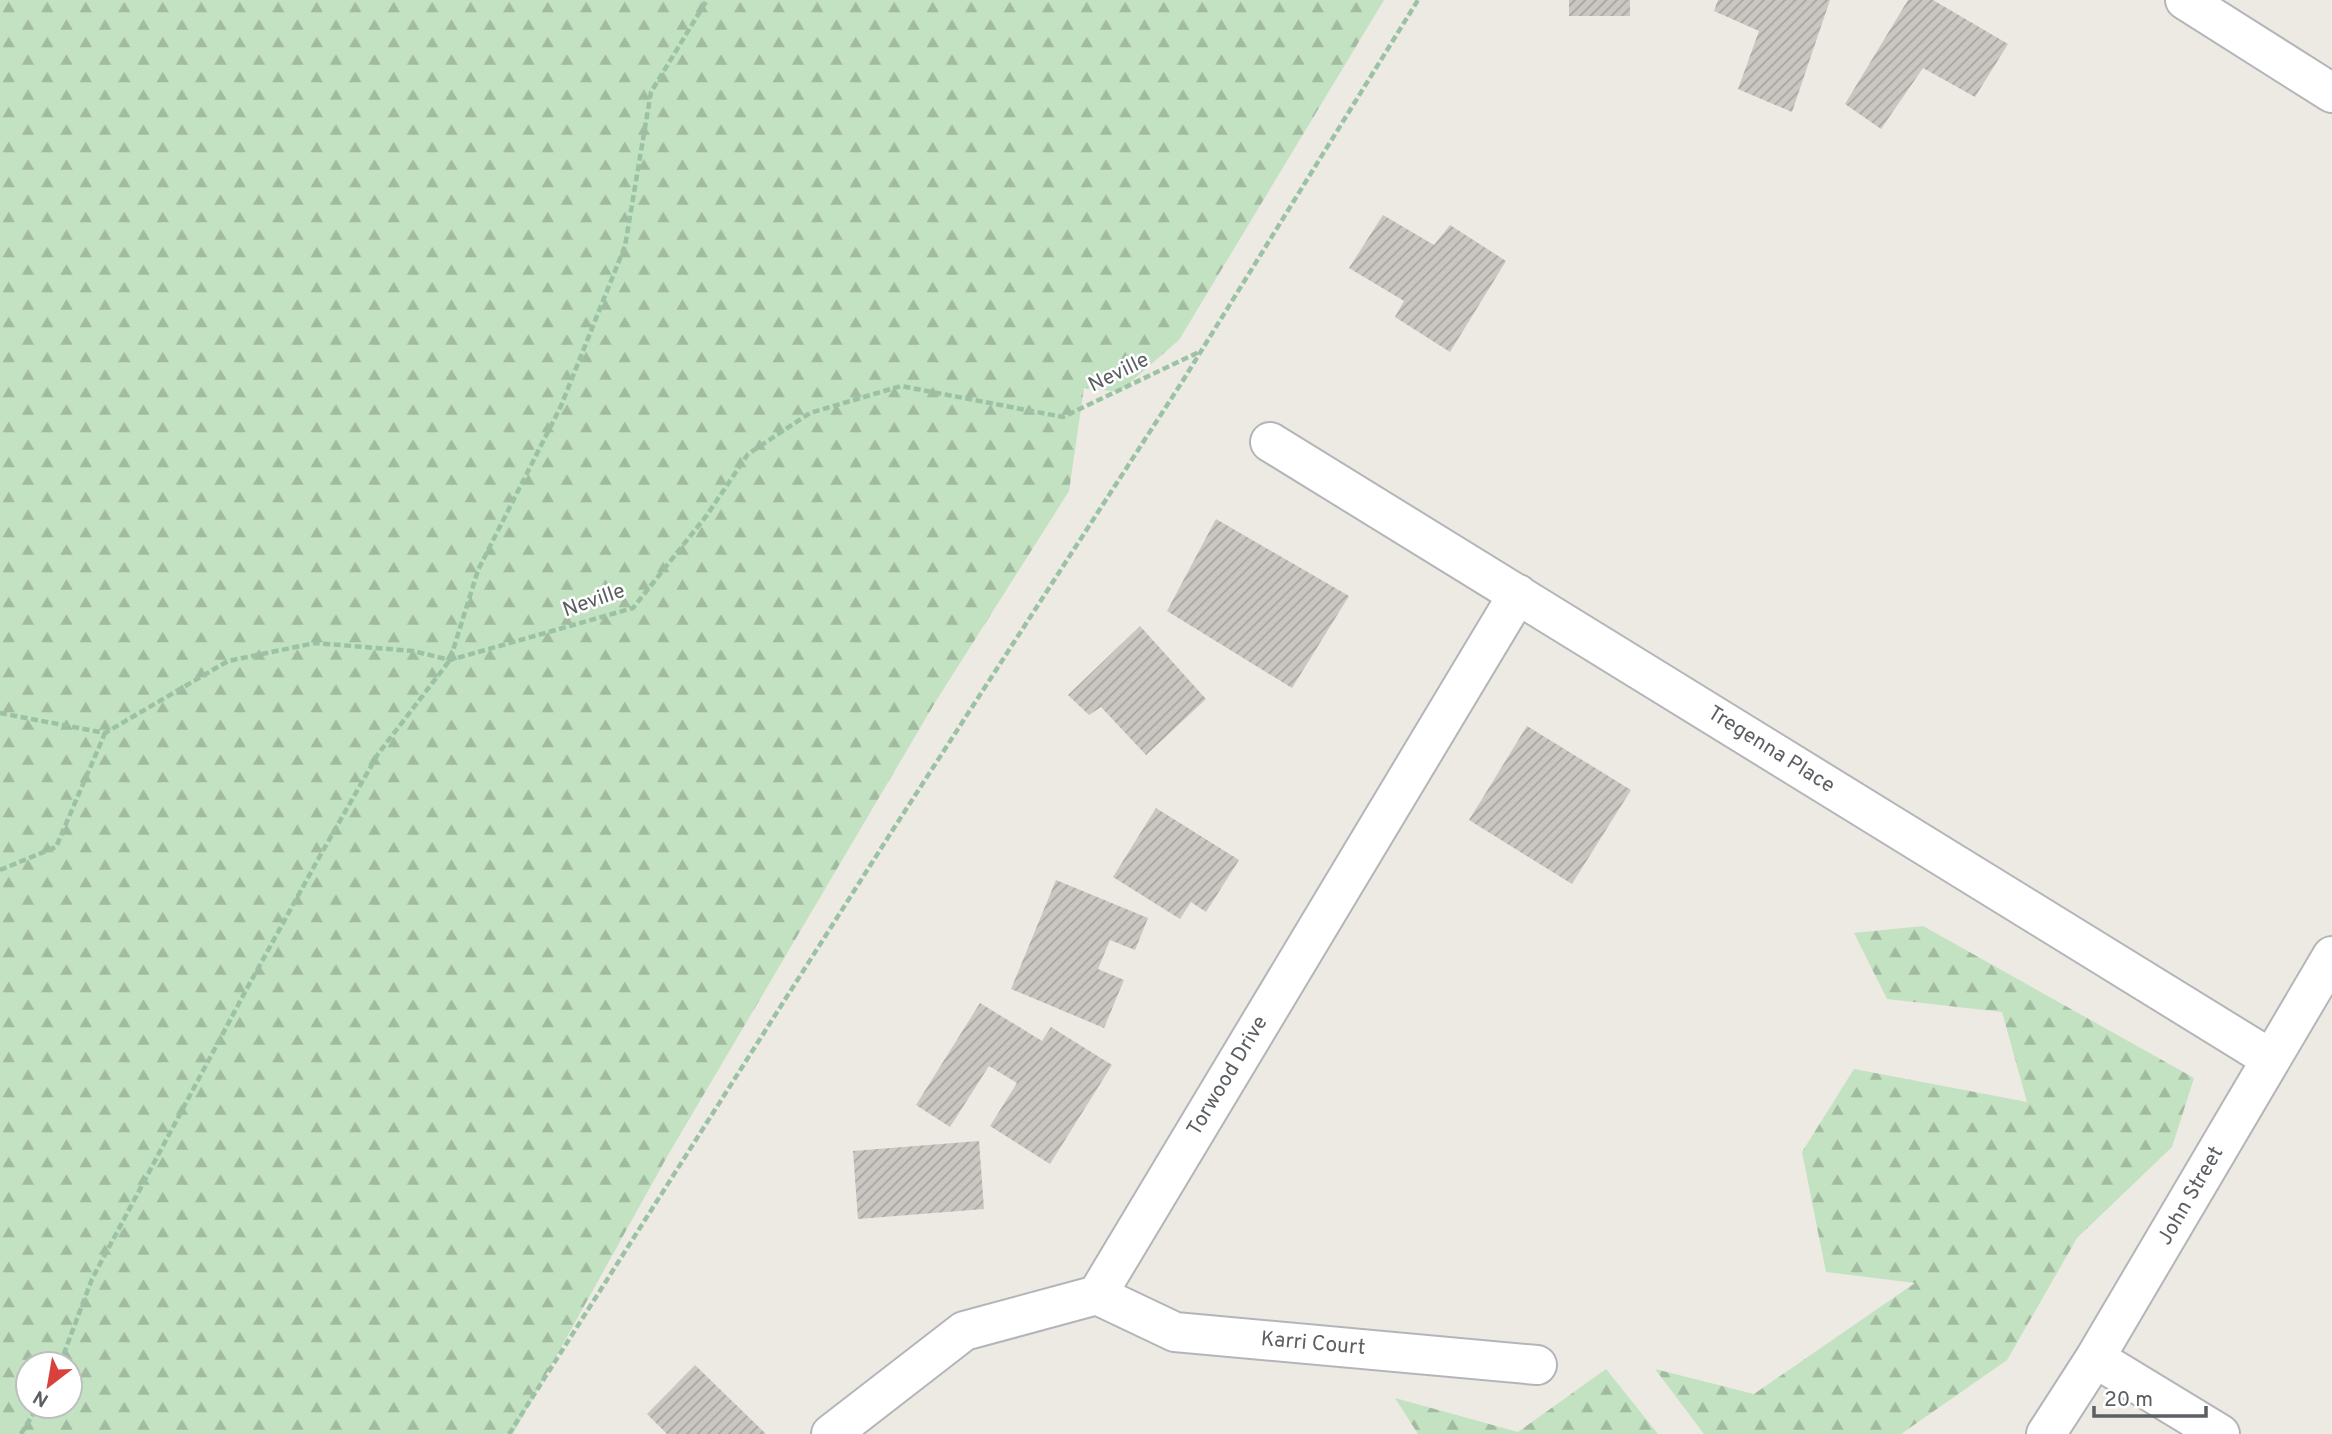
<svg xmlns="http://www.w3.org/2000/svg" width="2332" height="1434" font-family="Overpass,sans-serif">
  <defs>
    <pattern id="forest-firs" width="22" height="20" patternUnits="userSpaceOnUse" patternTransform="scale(1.75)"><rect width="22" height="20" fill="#c2e2c1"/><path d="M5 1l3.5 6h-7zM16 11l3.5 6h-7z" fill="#a1baa0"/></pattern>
    <pattern id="building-hatch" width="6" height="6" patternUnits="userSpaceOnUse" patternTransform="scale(1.75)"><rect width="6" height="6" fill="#cac6c2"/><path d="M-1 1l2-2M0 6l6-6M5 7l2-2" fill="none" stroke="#a7a4a1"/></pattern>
  </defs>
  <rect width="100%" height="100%" fill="#eceae3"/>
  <path fill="url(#forest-firs)" fill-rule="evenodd" d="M0 0H1384L1179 340 1119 392 1084 388 1069 491 936 701 668 1155 513 1434H0ZM28 1364H70V1406H28Z
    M1923 926 2194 1078 2172 1147 2077 1238 2007 1360 1901 1434H1704L1655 1369 1754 1394 1915 1283 1826 1272 1802 1152 1854 1069 2027 1102 2002 1012 1887 999 1854 933Z
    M1606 1369 1658 1434H1418L1395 1398 1518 1432Z"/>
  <path fill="url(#building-hatch)" d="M1569 0H1630V16H1569Z
    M1718 0H1830L1792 112 1738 89 1759 31 1714 11Z
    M1908 0H1933L2008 44 1975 97 1923 68 1881 129 1845 104Z
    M1383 215 1434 245 1450 225 1506 261 1450 352 1395 317 1404 301 1349 268Z
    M1216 519 1349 596 1292 688 1167 611Z
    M1140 626 1206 699 1146 755 1101 707 1089 715 1068 695Z
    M1527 726 1631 790 1572 884 1469 820Z
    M1156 808 1239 860 1206 912 1191 902 1180 919 1113 877Z
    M1056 880 1148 918 1135 950 1110 940 1098 969 1124 980 1104 1028 1011 989Z
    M980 1003 1042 1041 1051 1027 1112 1065 1050 1164 990 1126 1017 1083 989 1066 950 1127 916 1105Z
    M979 1141 984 1209 858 1219 853 1151Z
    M695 1365 766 1434H667L647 1414Z"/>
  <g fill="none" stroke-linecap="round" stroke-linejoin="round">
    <g stroke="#b3b5b9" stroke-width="42">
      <path id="minor" d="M2185 0 2332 93
        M1270 442 2271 1059
        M1097 1295 1175 1332 1537 1365
        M2095 1358 2220 1434
        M831 1434 964 1331 1097 1295 1518 594
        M2046 1434 2095 1358 2332 956"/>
    </g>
    <path stroke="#9bc2a4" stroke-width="4.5" stroke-dasharray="7 3.5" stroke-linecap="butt" d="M0 713 105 733 228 661 315 643 413 651 450 660 633 608 707 515 748 454 810 413 901 386 1063 417 1201 351
      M0 870 56 847 105 733
      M60 1364 92 1279 245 992 321 854 378 754 450 660 478 570 561 406 625 246 651 92 707 0
      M21 1434 38 1406
      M509 1434 894 828 1182 382 1418 0"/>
    <use href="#minor" stroke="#fff" stroke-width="38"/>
  </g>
  <g text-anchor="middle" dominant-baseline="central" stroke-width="5" stroke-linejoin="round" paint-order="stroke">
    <g font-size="21" fill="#5b5e62" stroke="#fff">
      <text transform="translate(1119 373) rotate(-26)">Neville</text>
      <text transform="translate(594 601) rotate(-19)">Neville</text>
      <text transform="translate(1771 750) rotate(32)">Tregenna Place</text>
      <text transform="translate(1228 1076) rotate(-59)">Torwood Drive</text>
      <text transform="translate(2191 1196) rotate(-60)">John Street</text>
      <text transform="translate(1313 1344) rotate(5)">Karri Court</text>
    </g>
  </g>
  <g transform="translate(49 1385) rotate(211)"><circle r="33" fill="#ffffff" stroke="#bdbfc0" stroke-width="2"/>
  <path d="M0-5L12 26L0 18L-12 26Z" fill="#d9423c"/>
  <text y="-10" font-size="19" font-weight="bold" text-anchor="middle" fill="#5b5e62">N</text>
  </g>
  <path d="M2094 1406v10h112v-10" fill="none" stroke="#5b5e62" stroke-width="3.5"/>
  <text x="2104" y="1406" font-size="21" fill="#5b5e62" stroke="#ffffff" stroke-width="5" paint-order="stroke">20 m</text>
</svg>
